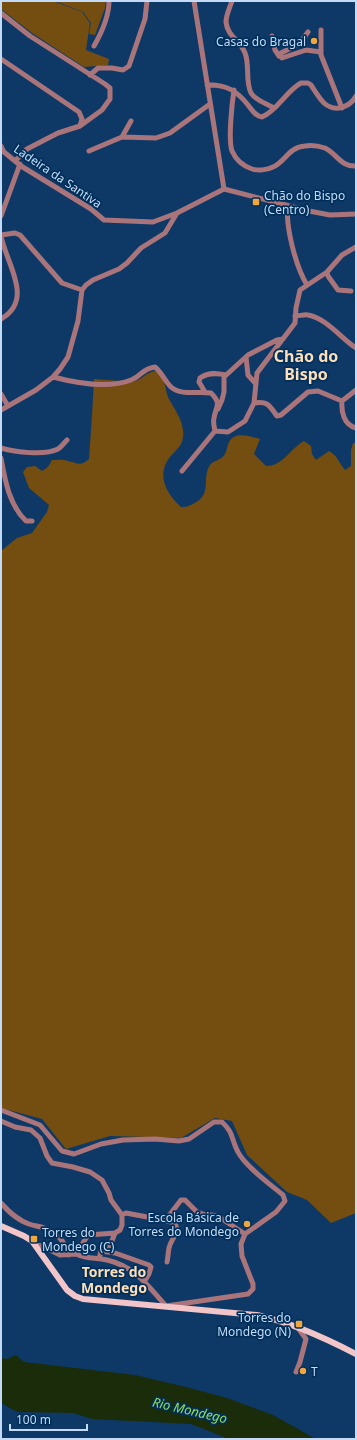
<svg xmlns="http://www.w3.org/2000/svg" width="357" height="1440" font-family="'Noto Sans',sans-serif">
  <rect width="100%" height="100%" fill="#0e3966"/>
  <path fill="#744d10" d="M1 1H53L82 12 90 23 86 50 109 59 108 65 84 67 32 33 1 9Z
    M55 1H106L105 8 95 35 89 34 91 23 83 12Z
    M154 371 157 372C160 375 163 378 164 382 166 387 166 392 168 397 174 409 185 422 183 437 182 446 176 450 170 457 156 474 166 494 181 507 188 507 191 505 198 501 211 492 202 477 210 465 214 460 222 460 225 454 227 450 227 446 229 442 235 431 249 436 260 439L254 454 266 466C283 466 290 449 304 441L311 446 312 454 316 460 329 451C338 456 338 462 345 470L351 466V450L353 443H356V1213L331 1223 307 1200 287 1192 247 1155 232 1121 215 1118 181 1138 110 1136 66 1149 42 1119 1 1108V551L17 538 32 533 47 512 49 505 29 488 23 472 27 467 35 466 42 471 48 467 52 460C58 460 63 459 68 461 78 463 80 467 89 459L92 415 94 379 133 382C141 380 146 373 154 371Z"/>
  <path fill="#1a2c0a" d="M16 1355 24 1362 135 1375 186 1387 227 1398 273 1415 316 1439H229L191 1424 92 1419 73 1413 17 1412 1 1403V1358L7 1359Z"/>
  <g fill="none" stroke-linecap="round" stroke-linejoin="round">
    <path stroke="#aa757a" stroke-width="5" d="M194 1 224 189
      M232 1C230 7 226 15 226 22 227 36 241 41 245 53 250 65 245 81 251 93 255 100 267 104 274 108
      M1 13 30 36 105 84 110 88V99L102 110 80 126
      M321 30V55L342 108
      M308 32 299 44 279 54 282 58 306 50 321 52
      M272 36 275 50 279 56
      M94 46C102 32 109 16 109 1
      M1 59 79 112 82 119 80 126 58 133 27 149 15 161
      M90 75 98 68H112L123 70 129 66 145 19 147 1
      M207 85C226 84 237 91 248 105 252 110 255 116 262 117 278 110 286 91 301 83H308L311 85C315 91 319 98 324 103 335 113 350 107 356 96
      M234 90C232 103 228 140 232 151 236 160 243 166 252 169 258 171 267 170 273 167 285 162 289 147 305 146 311 145 319 146 325 148 337 154 341 167 356 166
      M122 137 131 121
      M1 146 4 152 21 166 91 209 104 220 153 222 177 213
      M89 151 122 137 156 138 170 133 210 104
      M224 189 309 211 330 215 356 214
      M288 206C285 226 296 267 307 285
      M1 216 20 164
      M1 235 15 233 20 235 62 283 82 290
      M1 236C6 263 35 300 1 319
      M327 272 328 276 338 290 351 291
      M295 316C299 316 305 314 308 315 326 318 342 339 356 348
      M246 357 248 375 256 384
      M53 377C76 383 108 389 131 380 142 376 141 369 155 367 162 373 165 381 171 387 181 396 198 391 211 393 222 404 216 406 214 418 213 422 214 427 215 431L228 432 245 421 254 403 257 373 295 323 296 308 300 290 327 272 342 255 356 247
      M205 392 199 382 200 378C208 372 217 373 226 375
      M1 394 8 406
      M342 401C341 412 344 425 356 428
      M254 403C268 401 269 405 277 416L281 415 308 392 318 391 342 401 356 390
      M218 409 222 400 224 392V377L248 355 277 340 283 339
      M1 410 36 390 53 377 60 369 68 357 78 321 82 290 86 285 93 280 119 269 127 263 141 248 165 233 177 213 224 189
      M1 448C15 452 44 456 58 449 61 447 64 443 67 440
      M1 458C5 480 9 505 26 521H32
      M182 471 215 431
      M1 1110 40 1125 62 1151 74 1154 101 1144 123 1140 155 1139 179 1141 189 1139 214 1122H222C234 1133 231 1139 238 1152 245 1166 271 1185 283 1195L285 1201 276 1212 245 1234 241 1244 242 1256 253 1284V1289L248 1294 166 1306C147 1285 136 1267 107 1260 95 1257 89 1260 76 1254
      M1 1121 15 1127 31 1130 40 1138 47 1156 52 1163 73 1167 90 1172 102 1180 109 1193 111 1200 122 1215V1225L120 1230 115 1233 110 1246 109 1252
      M1 1203C9 1212 17 1220 29 1224 34 1226 40 1226 44 1228 59 1234 64 1241 69 1255
      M122 1215 126 1213 163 1220 168 1217 181 1200H185L197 1212 206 1215H213L219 1217 245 1234
      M163 1220 175 1223C180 1234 171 1238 169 1248 168 1253 168 1258 167 1262
      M35 1245 42 1246 60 1255 76 1254 88 1235 115 1233
      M99 1259 101 1251 115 1253 149 1265 151 1267 149 1274 144 1282
      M296 1372 300 1362 306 1339 298 1328"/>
    <path stroke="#f2c5c9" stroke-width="6" d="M1 1226 24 1236 32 1241 67 1290 75 1296 83 1299 257 1315C291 1322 325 1338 356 1354"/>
  </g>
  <g fill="#efa73d" stroke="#012f5a" stroke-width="1.5">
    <circle cx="314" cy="41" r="4"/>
    <rect x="252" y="198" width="8" height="8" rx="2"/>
    <circle cx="247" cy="1224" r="4"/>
    <rect x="30" y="1235" width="8" height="8" rx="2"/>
    <rect x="295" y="1320" width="8" height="8" rx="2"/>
    <circle cx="303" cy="1371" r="4"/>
  </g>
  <g text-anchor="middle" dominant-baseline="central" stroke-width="3.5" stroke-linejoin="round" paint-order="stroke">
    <g font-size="12" fill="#c3dbf6" stroke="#012f5a" text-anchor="end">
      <text x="306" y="41">Casas do Bragal</text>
      <text x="264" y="195" text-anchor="start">Chão do Bispo<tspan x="264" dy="14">(Centro)</tspan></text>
      <text x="239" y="1217">Escola Básica de<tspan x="239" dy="14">Torres do Mondego</tspan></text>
      <text x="42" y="1232" text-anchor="start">Torres do<tspan x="42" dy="14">Mondego (C)</tspan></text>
      <text x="291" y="1317">Torres do<tspan x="291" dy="14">Mondego (N)</tspan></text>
      <text x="311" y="1371" text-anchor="start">T</text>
    </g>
    <g font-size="12" fill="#c3dbf6" stroke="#012f5a">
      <text transform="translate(58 176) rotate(34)">Ladeira da Santiva</text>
    </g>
    <g font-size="13" font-style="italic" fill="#95db56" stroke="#012f5a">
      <text transform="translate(190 1410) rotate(13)">Rio Mondego</text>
    </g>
    <g font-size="14" font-weight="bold" fill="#fddeb8" stroke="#012f5a">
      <text x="114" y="1271">Torres do<tspan x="114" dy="16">Mondego</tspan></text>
    </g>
    <g font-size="16" font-weight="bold" fill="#fddeb8" stroke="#012f5a">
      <text x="306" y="356">Chão do<tspan x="306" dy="18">Bispo</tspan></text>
    </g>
  </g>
  <rect width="357" height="1440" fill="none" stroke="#c3dbf6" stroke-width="4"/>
  <path d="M10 1424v6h77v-6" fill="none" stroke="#c3dbf6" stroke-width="2"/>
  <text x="16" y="1424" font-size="12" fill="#c3dbf6" stroke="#012f5a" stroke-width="3" paint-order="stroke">100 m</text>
</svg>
